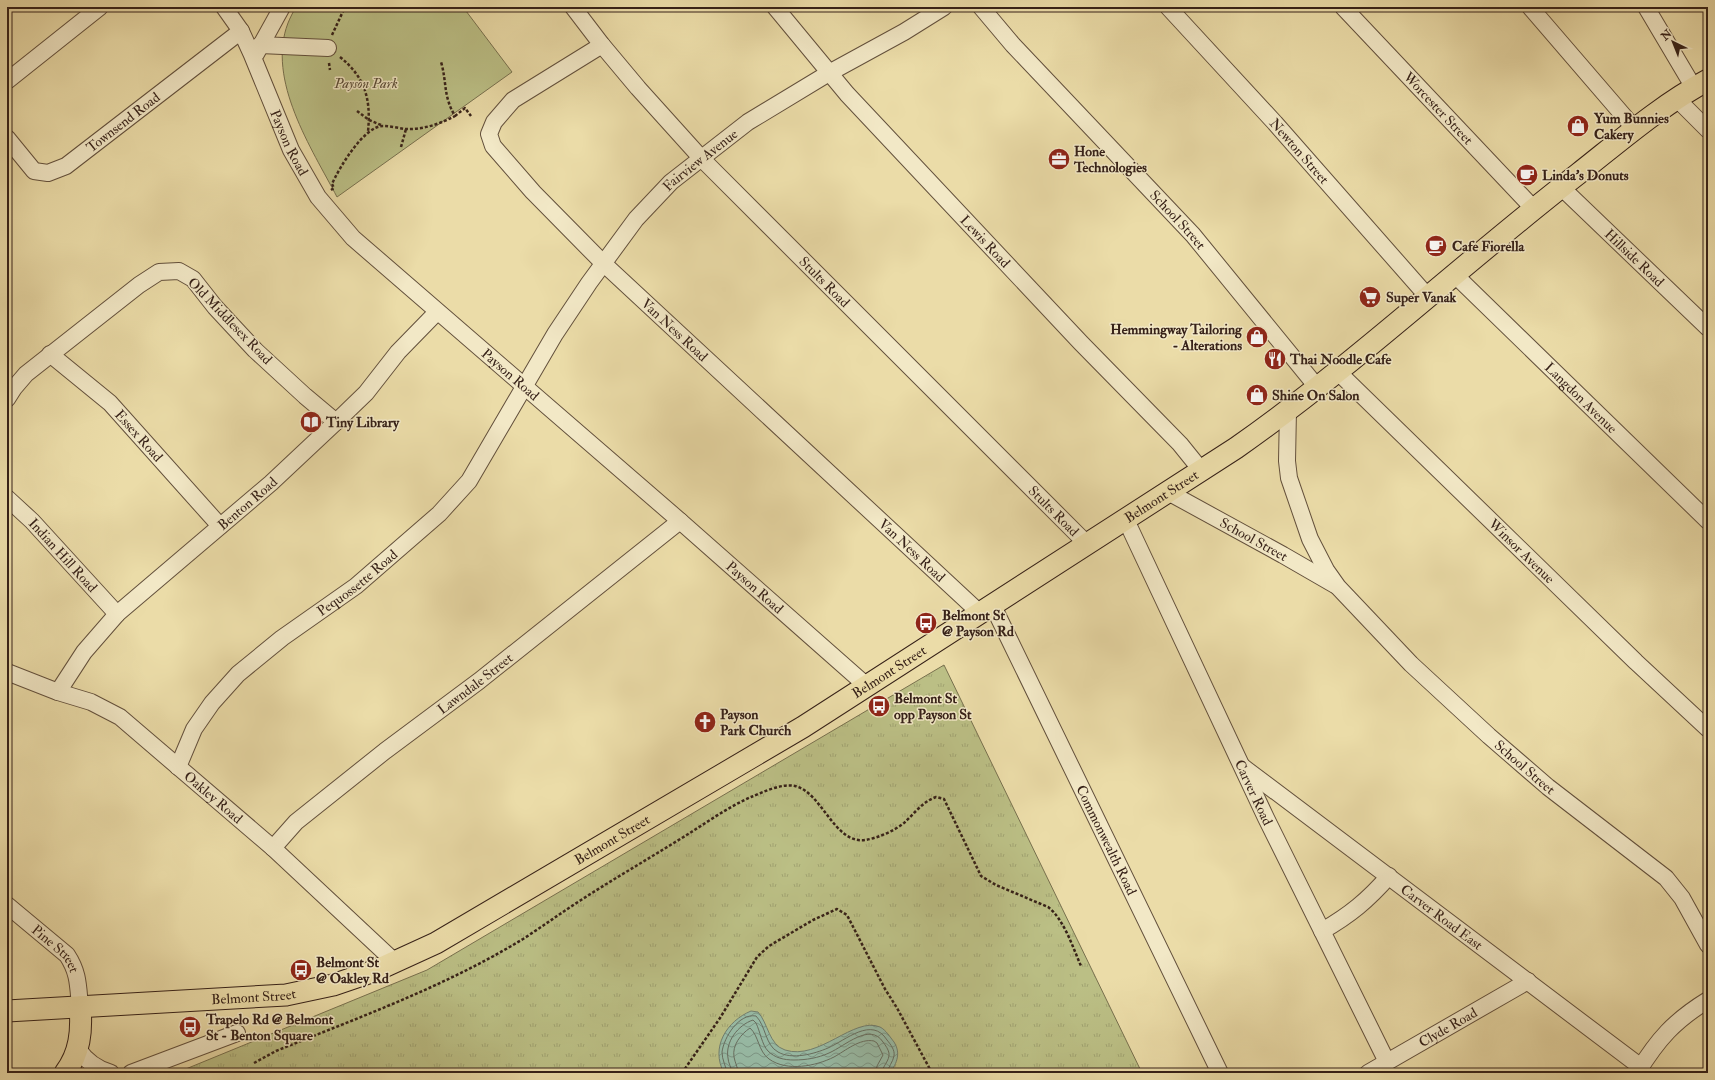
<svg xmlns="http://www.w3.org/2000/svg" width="1715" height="1080" font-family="'IM FELL Double Pica',serif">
  <defs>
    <pattern id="grass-tufts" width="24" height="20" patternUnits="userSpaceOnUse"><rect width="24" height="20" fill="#bbbf85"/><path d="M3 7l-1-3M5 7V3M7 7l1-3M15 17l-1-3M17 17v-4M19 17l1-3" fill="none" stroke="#a1a472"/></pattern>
    <pattern id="water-waves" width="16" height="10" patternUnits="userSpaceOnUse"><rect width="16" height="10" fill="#98bca7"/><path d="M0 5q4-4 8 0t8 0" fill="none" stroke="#7d9887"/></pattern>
  </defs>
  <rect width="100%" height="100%" fill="#ebdca8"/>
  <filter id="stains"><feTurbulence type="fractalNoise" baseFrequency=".005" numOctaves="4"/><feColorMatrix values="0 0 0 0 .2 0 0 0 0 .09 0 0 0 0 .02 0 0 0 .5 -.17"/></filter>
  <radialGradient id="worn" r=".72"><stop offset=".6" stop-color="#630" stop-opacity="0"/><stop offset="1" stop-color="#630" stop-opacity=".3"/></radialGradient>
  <path fill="url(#grass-tufts)" stroke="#78704e" d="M944 665 1142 1073H176L427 970Z"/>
  <path fill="#bbbf85" stroke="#78704e" d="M296 7H463L512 72 337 197C312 149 266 80 288 23 290 18 293 12 296 7Z"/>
  <path fill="url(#water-waves)" stroke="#717e6e" d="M751 1011 758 1012C768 1023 769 1045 785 1050 819 1061 854 1016 880 1027 886 1030 890 1037 894 1042 901 1053 897 1063 890 1073H724C710 1047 727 1021 751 1011Z"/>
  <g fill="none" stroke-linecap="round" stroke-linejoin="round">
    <path stroke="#676e60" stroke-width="1" d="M727 1073C726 1066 722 1060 722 1052 724 1037 739 1013 756 1016 766 1026 765 1045 778 1052 792 1060 814 1054 828 1048 846 1040 872 1016 887 1040 891 1045 895 1050 894 1056 893 1062 888 1067 887 1073
      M732 1073C732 1068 728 1063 728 1058 725 1042 738 1025 753 1020L756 1023C760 1031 762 1045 768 1051 775 1058 784 1060 794 1060 806 1060 818 1058 829 1053 845 1046 870 1022 883 1042 886 1046 888 1049 889 1053 890 1061 882 1066 882 1073
      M738 1073C738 1067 735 1063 734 1057 732 1045 741 1034 750 1028 759 1036 758 1051 769 1059 787 1072 816 1066 834 1057 845 1051 860 1038 874 1041L877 1043 883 1055 877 1066 876 1073"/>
    <g stroke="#63503c" stroke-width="18">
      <g id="minor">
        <path id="s1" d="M224 7 241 31 252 55 291 150 318 197 353 238 680 521 868 687"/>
        <path id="s2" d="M573 7 602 45 638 88 702 159 1088 545"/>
        <path id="s3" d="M775 7 847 94 1081 343 1180 444 1201 470"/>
        <path id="s4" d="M981 7 1013 45 1193 235 1317 387"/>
        <path id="s5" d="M1168 7 1275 123 1428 297"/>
        <path id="s6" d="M1343 7 1534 209"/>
        <path d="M1530 7 1635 129"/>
        <path d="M1646 7 1694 88"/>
        <path d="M260 45 328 48"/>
        <path id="s7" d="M602 45 513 100 494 122 489 134 493 146 533 192 603 263 981 614"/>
        <path d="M256 54 282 7"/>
        <path d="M7 81 100 7"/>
        <path d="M1677 99 1708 130"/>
        <path id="s8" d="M7 138 34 171 48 173 66 166 241 31"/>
        <path id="s9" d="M1561 187 1708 328"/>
        <path id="s10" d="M1455 275 1708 521"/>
        <path id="s11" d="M50 354 110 403 220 526"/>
        <path id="s12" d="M1337 371 1636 662 1708 729"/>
        <path d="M7 399 14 388 26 374 139 285 159 272 179 271 193 279 215 307 255 350 305 396 336 422"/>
        <path id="s13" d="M1288 410 1287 461 1289 478 1310 539 1326 570 1338 587 1411 664 1489 736 1548 787 1666 878 1682 898 1708 945"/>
        <path id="s14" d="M1168 492 1283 555 1335 585"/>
        <path id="s15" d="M7 498 32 521 117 614"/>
        <path id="s16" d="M1126 520 1266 818 1387 1062"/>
        <path id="s17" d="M993 606 1220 1073"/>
        <path id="s18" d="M7 672 58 692 91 702 120 717 273 848 396 963"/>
        <path id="s19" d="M58 692 84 652 117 614 271 483 336 422 366 393 398 352 437 312"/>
        <path id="s20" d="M178 767 194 729 212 703 238 674 282 638 356 586 439 514 469 481 555 334 589 283 636 219 671 182 748 122 829 73 904 32 944 7"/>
        <path id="s21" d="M1243 767 1641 1067"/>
        <path id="s22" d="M273 848 296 822 385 751 479 681 680 521"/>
        <path id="s23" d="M7 905 67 955C79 973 78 987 80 1007"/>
        <path d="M1322 931C1350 915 1368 900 1389 876"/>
        <path d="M78 1049C86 1061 97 1069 111 1073"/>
        <path d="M131 1073 237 1033"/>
        <path id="s24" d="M1368 1073 1528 981"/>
        <path d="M1637 1073C1658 1039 1674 1021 1708 1000"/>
      </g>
    </g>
    <g stroke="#362118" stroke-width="23">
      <g id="major">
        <path id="s25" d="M7 1011 286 995 333 985 377 970 436 943 803 727 1236 448C1356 364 1463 263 1578 174 1620 141 1661 105 1708 80"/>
        <path d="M65 1073C80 1053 82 1031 80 1007"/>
      </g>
    </g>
    <path stroke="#362118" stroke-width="2.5" stroke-dasharray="3 2" stroke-linecap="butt" d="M332 35 345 7
      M340 57C366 78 371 100 368 132
      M329 63 330 70
      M357 111 369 120 381 125
      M455 116 465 108 471 116
      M401 147 406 129
      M331 190 334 188 332 184C339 168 364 126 383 126 390 126 398 128 405 129 422 130 440 124 455 116 443 96 447 82 441 62
      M254 1063 276 1051C360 1017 446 986 523 939 543 926 561 913 581 900 615 878 650 858 685 836 706 823 728 807 751 797 763 792 782 783 795 786 822 792 834 844 865 840 878 838 894 831 904 823 914 814 922 802 936 797L944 799 981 876 996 885 1048 907C1064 919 1073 948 1081 966
      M682 1073 720 1018 757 957 769 946 813 920 837 909 847 915 885 989 897 1008 932 1073"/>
    <use href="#minor" stroke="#f2e8c6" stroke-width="16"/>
    <use href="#major" stroke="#ebdca8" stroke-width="21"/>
  </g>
  <defs>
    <g id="shop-disc" transform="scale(1.15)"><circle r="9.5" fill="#8f2418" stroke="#f2e8c6"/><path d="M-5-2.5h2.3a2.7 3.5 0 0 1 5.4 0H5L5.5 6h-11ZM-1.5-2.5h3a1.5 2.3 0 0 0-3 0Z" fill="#fff"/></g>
    <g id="office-disc" transform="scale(1.15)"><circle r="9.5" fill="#8f2418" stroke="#f2e8c6"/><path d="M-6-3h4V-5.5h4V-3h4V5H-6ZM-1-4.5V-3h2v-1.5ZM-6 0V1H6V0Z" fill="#fff"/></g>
    <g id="cafe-disc" transform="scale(1.15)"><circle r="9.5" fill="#8f2418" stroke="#f2e8c6"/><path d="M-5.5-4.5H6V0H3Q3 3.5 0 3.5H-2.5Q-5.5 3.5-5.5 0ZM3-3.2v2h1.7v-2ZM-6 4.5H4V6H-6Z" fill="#fff"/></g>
    <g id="supermarket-disc" transform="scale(1.15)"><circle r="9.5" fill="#8f2418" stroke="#f2e8c6"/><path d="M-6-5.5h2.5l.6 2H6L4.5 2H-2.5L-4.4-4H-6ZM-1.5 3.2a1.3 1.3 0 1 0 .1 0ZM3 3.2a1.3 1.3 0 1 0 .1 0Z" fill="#fff"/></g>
    <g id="restaurant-disc" transform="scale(1.15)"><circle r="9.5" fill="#8f2418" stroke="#f2e8c6"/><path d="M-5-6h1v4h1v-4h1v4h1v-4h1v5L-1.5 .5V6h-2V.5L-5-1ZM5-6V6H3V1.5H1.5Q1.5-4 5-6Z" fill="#fff"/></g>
    <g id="library-disc" transform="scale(1.15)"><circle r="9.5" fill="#8f2418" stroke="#f2e8c6"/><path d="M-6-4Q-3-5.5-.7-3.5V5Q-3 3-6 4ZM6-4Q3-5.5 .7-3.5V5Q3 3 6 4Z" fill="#fff"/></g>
    <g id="bus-disc" transform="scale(1.15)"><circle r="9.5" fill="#8f2418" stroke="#f2e8c6"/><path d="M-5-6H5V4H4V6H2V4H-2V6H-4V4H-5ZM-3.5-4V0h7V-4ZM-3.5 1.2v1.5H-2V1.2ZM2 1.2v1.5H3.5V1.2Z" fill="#fff"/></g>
    <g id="church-disc" transform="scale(1.15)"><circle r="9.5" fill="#8f2418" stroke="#f2e8c6"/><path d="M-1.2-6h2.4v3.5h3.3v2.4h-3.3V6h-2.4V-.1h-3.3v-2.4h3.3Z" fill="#fff"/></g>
  </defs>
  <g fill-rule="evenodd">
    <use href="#shop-disc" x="1578" y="126"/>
    <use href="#office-disc" x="1059" y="159"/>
    <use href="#cafe-disc" x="1527" y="175"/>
    <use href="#cafe-disc" x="1436" y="246"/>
    <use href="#supermarket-disc" x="1370" y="297"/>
    <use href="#shop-disc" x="1257" y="337"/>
    <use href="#restaurant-disc" x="1275" y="359"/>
    <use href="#shop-disc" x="1257" y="395"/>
    <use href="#library-disc" x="311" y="422"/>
    <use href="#bus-disc" x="926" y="623"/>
    <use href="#bus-disc" x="879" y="706"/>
    <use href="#church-disc" x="705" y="722"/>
    <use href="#bus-disc" x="301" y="970"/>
    <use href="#bus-disc" x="190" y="1027"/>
  </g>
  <g text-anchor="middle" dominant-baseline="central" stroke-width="3" stroke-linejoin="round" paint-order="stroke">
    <g font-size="14" font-style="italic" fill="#574833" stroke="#f2e8c6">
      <text x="366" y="83">Payson Park</text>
    </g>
    <g font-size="14" fill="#362118" stroke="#f2e8c6">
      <text stroke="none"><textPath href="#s6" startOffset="139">Worcester Street</textPath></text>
      <text stroke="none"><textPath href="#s8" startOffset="148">Townsend Road</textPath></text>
      <text stroke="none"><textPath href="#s1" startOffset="151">Payson Road</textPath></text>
      <text stroke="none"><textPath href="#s5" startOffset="195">Newton Street</textPath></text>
      <text stroke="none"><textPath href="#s20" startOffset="812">Fairview Avenue</textPath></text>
      <text stroke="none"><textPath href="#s4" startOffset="290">School Street</textPath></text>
      <text stroke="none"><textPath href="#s3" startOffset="315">Lewis Road</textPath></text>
      <text stroke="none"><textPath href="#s9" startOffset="102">Hillside Road</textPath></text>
      <text stroke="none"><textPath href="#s2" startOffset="373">Stults Road</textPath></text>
      <text transform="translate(230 321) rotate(46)">Old Middlesex Road</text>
      <text stroke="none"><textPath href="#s7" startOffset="418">Van Ness Road</textPath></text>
      <text stroke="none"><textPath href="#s1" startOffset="475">Payson Road</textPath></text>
      <text stroke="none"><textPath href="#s10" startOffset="176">Langdon Avenue</textPath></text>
      <text stroke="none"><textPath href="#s11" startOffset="121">Essex Road</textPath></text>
      <text stroke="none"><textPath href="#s25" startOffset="1291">Belmont Street</textPath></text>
      <text stroke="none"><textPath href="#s19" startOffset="269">Benton Road</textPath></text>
      <text stroke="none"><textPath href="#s2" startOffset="697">Stults Road</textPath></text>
      <text stroke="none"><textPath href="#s14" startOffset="98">School Street</textPath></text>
      <text stroke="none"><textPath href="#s7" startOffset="742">Van Ness Road</textPath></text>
      <text stroke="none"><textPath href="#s12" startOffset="258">Winsor Avenue</textPath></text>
      <text stroke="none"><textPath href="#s15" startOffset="80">Indian Hill Road</textPath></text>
      <text stroke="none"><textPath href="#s20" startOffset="262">Pequossette Road</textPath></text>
      <text stroke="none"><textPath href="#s1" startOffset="799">Payson Road</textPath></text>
      <text stroke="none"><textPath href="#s25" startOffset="967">Belmont Street</textPath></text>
      <text stroke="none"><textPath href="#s22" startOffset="261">Lawndale Street</textPath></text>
      <text stroke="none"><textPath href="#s13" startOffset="448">School Street</textPath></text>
      <text stroke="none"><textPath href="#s16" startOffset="301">Carver Road</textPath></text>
      <text stroke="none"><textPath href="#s18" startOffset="245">Oakley Road</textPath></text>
      <text stroke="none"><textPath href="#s25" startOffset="643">Belmont Street</textPath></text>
      <text stroke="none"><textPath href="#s17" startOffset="260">Commonwealth Road</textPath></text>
      <text stroke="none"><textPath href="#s21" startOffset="249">Carver Road East</textPath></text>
      <text stroke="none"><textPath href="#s23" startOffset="66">Pine Street</textPath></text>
      <text stroke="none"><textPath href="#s25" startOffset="247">Belmont Street</textPath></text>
      <text stroke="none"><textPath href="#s24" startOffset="92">Clyde Road</textPath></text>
    </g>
    <g font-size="14" font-weight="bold" fill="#362118" stroke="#f2e8c6" text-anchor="start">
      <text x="1594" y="118">Yum Bunnies<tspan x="1594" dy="16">Cakery</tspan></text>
      <text x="1074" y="151">Hone<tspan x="1074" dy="16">Technologies</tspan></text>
      <text x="1542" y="175">Linda's Donuts</text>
      <text x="1452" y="246">Cafe Fiorella</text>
      <text x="1386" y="297">Super Vanak</text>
      <text x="1242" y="329" text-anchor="end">Hemmingway Tailoring<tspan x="1242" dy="16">- Alterations</tspan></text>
      <text x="1290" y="359">Thai Noodle Cafe</text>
      <text x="1272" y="395">Shine On Salon</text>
      <text x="326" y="422">Tiny Library</text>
      <text x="942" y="615">Belmont St<tspan x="942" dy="16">@ Payson Rd</tspan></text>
      <text x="894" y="698">Belmont St<tspan x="894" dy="16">opp Payson St</tspan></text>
      <text x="720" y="714">Payson<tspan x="720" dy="16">Park Church</tspan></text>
      <text x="316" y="962">Belmont St<tspan x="316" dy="16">@ Oakley Rd</tspan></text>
      <text x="206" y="1019">Trapelo Rd @ Belmont<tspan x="206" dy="16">St - Benton Square</tspan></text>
    </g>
  </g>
  <rect width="1715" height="1080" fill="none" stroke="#ebdca8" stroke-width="24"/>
  <rect x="8" y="8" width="1699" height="1064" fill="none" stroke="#362118" stroke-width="2"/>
  <rect x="12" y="12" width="1691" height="1056" fill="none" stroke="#362118"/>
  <g transform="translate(1673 42) rotate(317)" stroke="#f2e8c6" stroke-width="3" paint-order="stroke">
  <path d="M0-3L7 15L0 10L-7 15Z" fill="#362118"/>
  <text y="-6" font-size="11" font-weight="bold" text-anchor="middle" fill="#362118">N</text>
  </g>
  <rect width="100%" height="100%" filter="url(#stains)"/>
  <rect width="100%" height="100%" fill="url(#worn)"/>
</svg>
